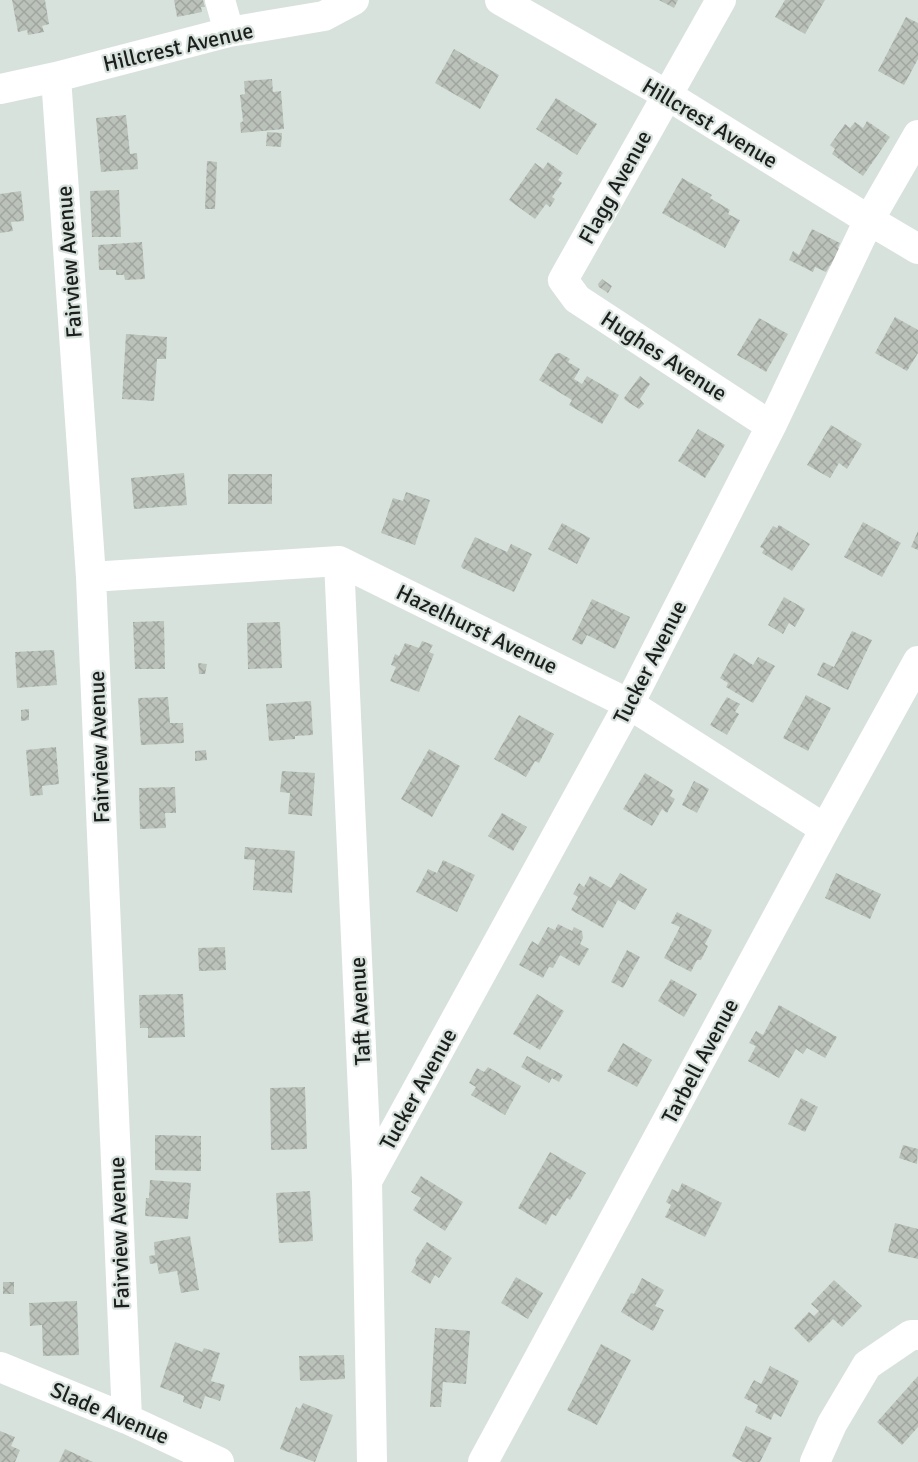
<svg xmlns="http://www.w3.org/2000/svg" width="918" height="1462" font-family="Signika,sans-serif">
  <defs>
    <pattern id="building-cross-hatch" width="8" height="8" patternUnits="userSpaceOnUse" patternTransform="scale(1.5)"><rect width="8" height="8" fill="#bbc2ba"/><path d="M0 0l8 8M0 8l8-8" fill="none" stroke="#a0a69f"/></pattern>
  </defs>
  <rect width="100%" height="100%" fill="#d8e2dd"/>
  <path fill="url(#building-cross-hatch)" d="M12 0H45L49 24 42 26 44 32 28 35 27 30 18 32Z
    M174 0H203L205 7H201L202 12 177 17Z
    M659 0H678L674 8Z
    M785 0H825L805 34 775 17Z
    M906 17 918 23V59L904 85 878 71Z
    M454 49 499 75 480 109 435 83Z
    M272 79 273 92 281 91 284 129 241 133 240 123 243 121 240 95 245 94 244 81Z
    M556 98 597 124 577 155 536 129Z
    M126 115 130 154 137 153 138 169 101 172 96 118Z
    M867 121 890 137 863 176 832 154 835 149 830 145 845 124 850 128 855 122 863 128Z
    M267 132 282 133 281 147 266 146Z
    M207 161 217 162 215 209H205Z
    M548 162 563 173 558 180 562 183 552 197 555 199 550 207 546 204 535 219 509 200 535 163 543 169Z
    M682 178 712 195 710 198 730 210 728 214 740 220 725 248 662 213Z
    M119 190 121 237H92L90 191Z
    M21 191 24 218V221L11 222 13 231 0 233V194Z
    M812 229 840 243 838 248 843 250 834 268 830 265 826 272 815 267 813 272 789 260 793 251 799 255Z
    M142 242 145 279 125 280 124 275H116V270H99L98 245Z
    M602 279 612 286 608 293 599 287 598 284Z
    M895 317 918 330V353L907 371 875 353Z
    M759 318 788 334 766 372 737 355Z
    M126 334 167 337 166 359H157L154 401 122 399Z
    M560 353 570 359 568 362 580 369 574 379 582 384 587 376 619 395 602 424 569 405 572 400 539 380 555 354Z
    M640 376 650 384 640 399 644 404 639 409 625 400 624 398Z
    M831 425 862 444 847 469 839 463 830 478 807 465Z
    M698 429 725 445 705 478 678 461Z
    M184 473 187 505 134 509 131 478Z
    M228 474H272V504H228Z
    M406 492 430 500 415 545 381 533 393 498 403 501Z
    M863 522 901 543 882 577 844 557Z
    M562 523 590 538 577 564 548 549Z
    M779 525 810 544 792 571 762 553 764 549 760 547 773 526 777 528Z
    M918 531V550L911 547Z
    M475 537 507 552 511 544 532 554 514 592 462 568 461 566Z
    M784 597 805 609 795 627 789 623 783 634 768 625Z
    M592 599 630 617 615 649 587 635 582 645 572 640Z
    M164 621 165 669H135L133 622Z
    M280 622 282 668 248 669 247 623Z
    M852 631 872 640 848 690 817 675 823 662 834 667Z
    M422 641 433 645 429 652 434 654 419 692 390 681 396 667 391 665 395 654 399 656 405 643 419 648Z
    M54 650 57 685 17 688 15 652Z
    M734 653 753 665 758 657 775 666 753 703 726 687 728 683 720 678Z
    M198 663 207 664 205 674H199Z
    M806 695 831 708 808 751 783 738Z
    M168 697 170 723H183L184 743 141 745 138 698Z
    M727 697 740 704 735 712 739 714 727 735 710 725Z
    M311 701 313 735 295 736V739L269 741 266 704Z
    M29 709V720L21 721V710Z
    M519 715 554 734 539 763 535 761 526 777 494 759Z
    M56 747 59 784 42 786 43 795 30 796 26 750Z
    M429 749 460 766 432 817 401 799Z
    M206 750 207 760 195 761V751Z
    M282 771 315 773 312 816 288 814 290 793 280 792Z
    M645 773 673 790 670 796 675 799 667 813 662 809 652 826 623 809Z
    M694 781 709 789 697 813 682 805Z
    M175 787 176 813H165L166 828 140 829 139 788Z
    M502 813 527 827 513 851 488 836Z
    M245 847 295 851 292 893 253 890 255 860 244 859Z
    M443 860 475 875 457 912 416 892 428 869 437 873Z
    M620 873 647 889 635 910 618 900 603 928 571 910 578 897 573 894 579 883 584 887 590 876 611 888Z
    M836 873 881 894 870 919 825 898Z
    M677 912 712 930 705 944 708 946 701 960H697L691 972 664 958 680 927 671 923Z
    M558 924 572 931 574 927 582 931 583 938 580 944 589 949 579 966 560 955 553 968 549 967 543 978 519 965 532 941 538 945 548 927 555 930Z
    M225 947 226 970 199 971 198 948Z
    M627 950 640 957 623 988 611 982Z
    M671 979 697 994 684 1017 658 1001Z
    M183 994 185 1037 148 1038V1028H140L139 995Z
    M537 994 564 1011 540 1050 513 1034Z
    M779 1005 837 1037 825 1058 807 1048 803 1054 796 1049 779 1078 748 1061 756 1046 749 1043 756 1031 763 1035Z
    M623 1043 652 1060 637 1087 607 1071Z
    M527 1056 563 1075 559 1082 552 1078 549 1083 521 1067Z
    M488 1067 521 1086 505 1115 471 1095 476 1087 469 1083 477 1068 484 1072Z
    M305 1087 307 1149 271 1150 270 1088Z
    M801 1098 818 1107 805 1132 788 1124Z
    M155 1135 201 1136V1171L155 1170Z
    M903 1145 918 1149 917 1164 899 1158Z
    M550 1152 586 1173 570 1200 567 1198 556 1216 552 1214 546 1225 518 1208Z
    M421 1176 463 1202 445 1231 413 1210 421 1198 411 1192Z
    M150 1180 191 1183 188 1219 145 1216 146 1198H149Z
    M682 1183 722 1203 705 1237 665 1217 671 1205 666 1202 672 1189 678 1192Z
    M310 1191 313 1241 279 1243 276 1193Z
    M895 1223 918 1229V1259L888 1252Z
    M190 1236 199 1290 181 1293 177 1271 159 1274 157 1263 150 1264 149 1256 155 1255 154 1242Z
    M427 1242 452 1258 439 1278 435 1275 430 1284 411 1272 416 1264 415 1260Z
    M516 1277 543 1293 528 1319 501 1303Z
    M642 1278 664 1290 655 1306 664 1310 653 1331 621 1312 631 1293 634 1294Z
    M834 1280 862 1306 842 1327 833 1319 809 1343 794 1328 809 1312 814 1316 819 1311 811 1304Z
    M3 1282H14V1294H3Z
    M77 1301 79 1355 43 1356 42 1325 30 1326 29 1303Z
    M435 1328 470 1331 466 1384 443 1382 441 1407H430Z
    M175 1342 202 1352 204 1348 220 1353 211 1381 225 1385 220 1401 205 1396 201 1409 183 1402 184 1396 160 1387Z
    M601 1344 631 1360 597 1425 567 1410Z
    M344 1355 345 1379 302 1381 300 1380 299 1356Z
    M770 1366 799 1381 781 1417 774 1413 771 1420 755 1412 758 1405 744 1398 754 1380 761 1384Z
    M918 1376V1427L902 1445 877 1422Z
    M303 1403 333 1415 315 1462 280 1449 296 1407 300 1409Z
    M746 1426 772 1438 760 1462H743L732 1456Z
    M0 1431 15 1437 11 1446 20 1450 15 1462H0Z
    M65 1449 93 1462H59Z"/>
  <g fill="none" stroke-linecap="round" stroke-linejoin="round">
    <path stroke="#fff" stroke-width="30" d="M220 0 229 32
      M500 0 667 95 869 220 918 249
      M721 0 563 280 577 299 771 426
      M56 77 91 577 127 1419
      M0 89 56 77 229 32 324 16 354 0
      M339 561 367 1181 372 1462
      M91 577 339 561 629 704 825 829
      M367 1181 629 704 771 426 869 220 918 135
      M0 1367 127 1419 219 1462
      M483 1462 825 829 918 661
      M815 1462 832 1424 867 1365 911 1335H918"/>
  </g>
  <g text-anchor="middle" dominant-baseline="central" stroke-width="4.5" stroke-linejoin="round" paint-order="stroke">
    <g font-size="22" fill="#1c1f1d" stroke="#d8e2dd">
      <text transform="translate(178 47) rotate(-13)">Hillcrest Avenue</text>
      <text transform="translate(710 123) rotate(31)">Hillcrest Avenue</text>
      <text transform="translate(615 187) rotate(-61)">Flagg Avenue</text>
      <text transform="translate(69 262) rotate(-94)">Fairview Avenue</text>
      <text transform="translate(664 356) rotate(33)">Hughes Avenue</text>
      <text transform="translate(477 629) rotate(26)">Hazelhurst Avenue</text>
      <text transform="translate(650 662) rotate(-63)">Tucker Avenue</text>
      <text transform="translate(99 747) rotate(-92)">Fairview Avenue</text>
      <text transform="translate(360 1011) rotate(-93)">Taft Avenue</text>
      <text transform="translate(700 1061) rotate(-62)">Tarbell Avenue</text>
      <text transform="translate(418 1089) rotate(-61)">Tucker Avenue</text>
      <text transform="translate(119 1233) rotate(-92)">Fairview Avenue</text>
      <text transform="translate(110 1413) rotate(23)">Slade Avenue</text>
    </g>
  </g>
</svg>
